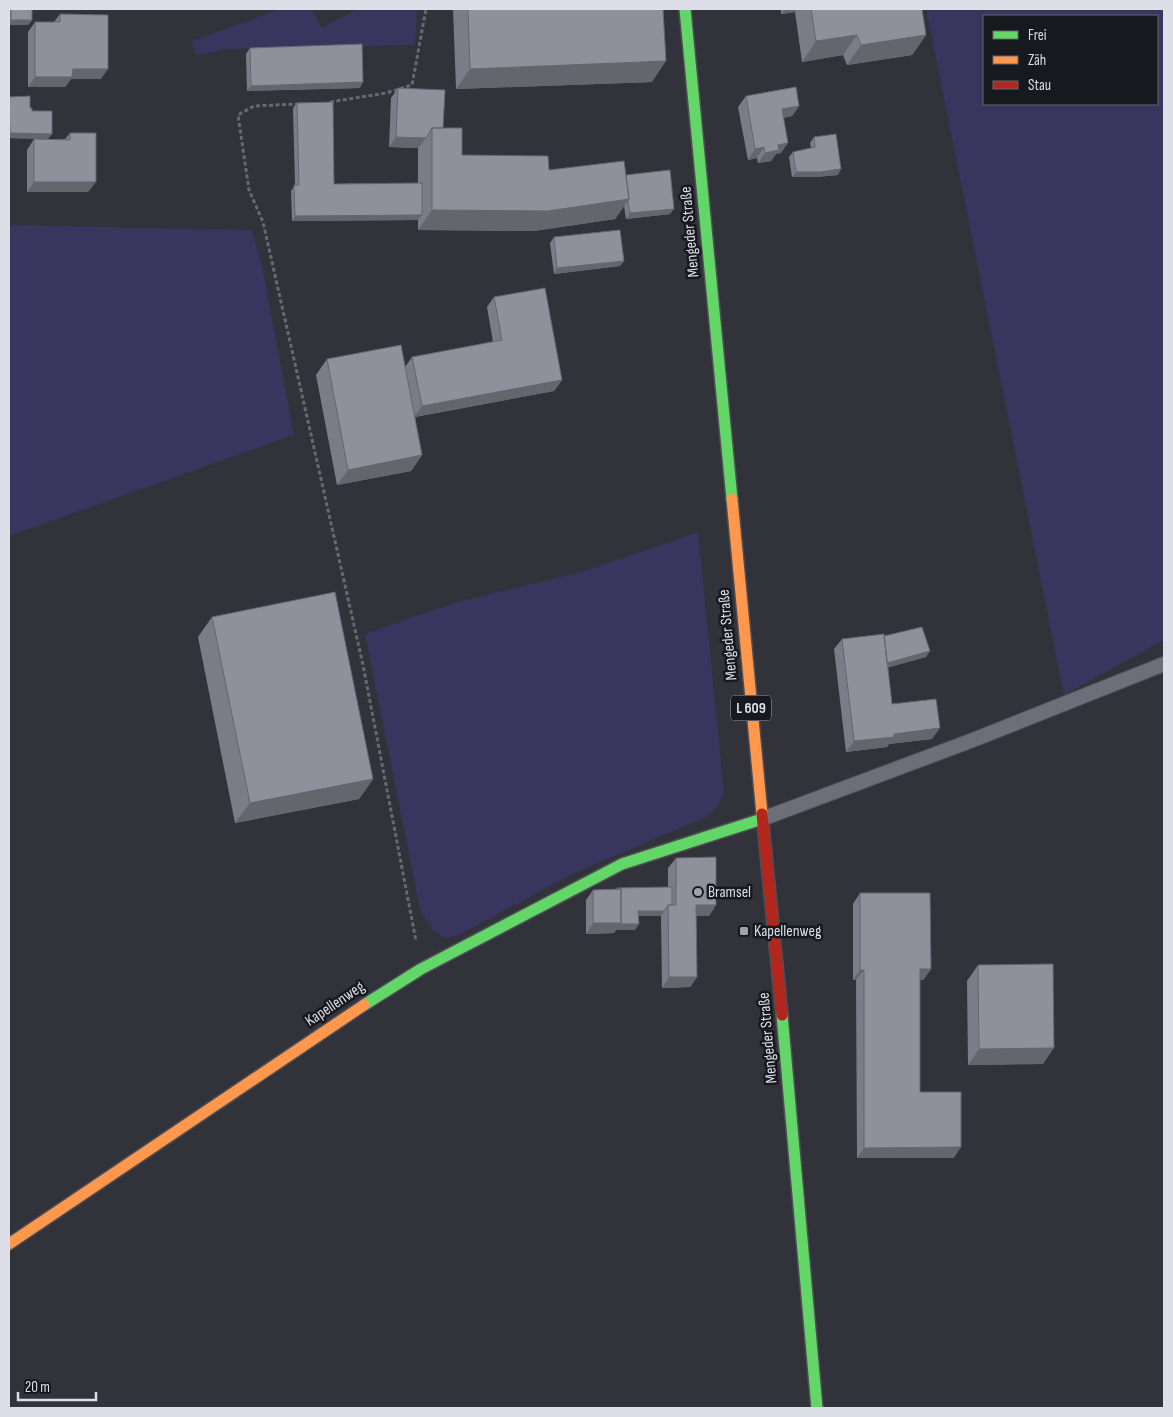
<svg xmlns="http://www.w3.org/2000/svg" width="1173" height="1417" font-family="'Sofia Sans Condensed',sans-serif">
  <rect width="100%" height="100%" fill="#32323a"/>
  <path fill="#39355f" fill-rule="evenodd" d="M281 9H311L322 28 357 9H417L415 45 228 49 195 55 192 41Z
    M926 9H1164V640L1064 695ZM984 16H1157V104H984Z
    M9 225 252 230 262 266 294 435 9 536Z
    M698 532 724 792 716 809 704 818 572 874 459 935 445 938 433 930 420 910 365 634 457 602 585 571Z"/>
  <g fill="none" stroke-linecap="round" stroke-linejoin="round">
    <g stroke="#4e4e55" stroke-width="16">
      <path id="lane" d="M762 819 973 740 1164 664"/>
    </g>
    <g stroke="#4e4e55" stroke-width="14">
      <path id="fast" d="M685 9 732 499
        M364 1005 421 969 622 864 762 819
        M782 1015 817 1408"/>
    </g>
    <g stroke="#4e4e55" stroke-width="14">
      <path id="slow" d="M732 499 762 814
        M9 1244 364 1005"/>
    </g>
    <g stroke="#4e4e55" stroke-width="14">
      <path id="jam" d="M762 814 782 1015"/>
    </g>
    <path stroke="#686870" stroke-width="3" stroke-dasharray="4 2.5" stroke-linecap="butt" d="M330 102 386 93 412 85 426 9
      M299 104 254 106 238 115 249 190 263 222 363 665 416 941"/>
    <use href="#lane" stroke="#6e6e7a" stroke-width="14"/>
    <use href="#fast" stroke="#63d668" stroke-width="11"/>
    <use href="#slow" stroke="#ff974d" stroke-width="11"/>
    <use href="#jam" stroke="#b3261e" stroke-width="11"/>
  </g>
  <path fill="#7c7c87" d="M9 9H32V20L28 25H9Z
    M453 9H663L652 82 456 89Z
    M781 9H922L926 35 912 55 847 65 843 55 802 62 795 12 781 14Z
    M60 14 101 79H71L65 87H28V32L35 22H54Z
    M250 48 360 88 247 91 246 54Z
    M398 88 443 128 462 155 549 170 626 175 670 214 626 219 624 206 615 219 534 231 418 230V220L292 221 291 191 295 185 293 108 297 103 334 184 418 183V148L389 147 391 98Z
    M746 96 799 106 792 116 783 118 781 153 776 154 771 161 758 163 757 158 748 160 738 107Z
    M9 97 30 108 48 139H65L70 133 88 192H27V150L34 139H48L9 138Z
    M814 137 838 175 816 177H792L789 157 793 152 811 148 810 143Z
    M554 237 624 261 620 266 554 274 550 243Z
    M494 297 562 380 554 391 415 417 422 455 411 471 337 485 316 375 327 359 405 367 412 357 493 342 487 307Z
    M212 617 373 779 359 799 235 823 198 637Z
    M884 636 926 657 888 667 892 704 932 739 889 744 887 747 846 752 834 649 842 639Z
    M676 858 716 905 709 916H696L697 977 690 987 662 988 661 916H638L635 930H616L614 933 586 934V900L593 890 616 889 617 888 668 887V868Z
    M860 893 931 969 923 980H920V1092L954 1158H857L856 980H853V904Z
    M978 965 1043 1064 968 1065 967 981Z"/>
  <path fill="#65656e" d="M785 9H797L795 12 781 14Z
    M11 20H32L28 25H9V23Z
    M857 35 843 55 802 62 816 41Z
    M926 35 912 55 847 65 861 45Z
    M666 61 652 82 456 89 470 69Z
    M73 69H108L101 79H71L65 87H28L35 77Z
    M363 82 360 88 247 91 251 86Z
    M799 106 792 116 774 119 782 109Z
    M10 133 52 134 48 139 9 138V134Z
    M396 137 426 138 418 148 389 147Z
    M788 143 781 153 776 154 771 161 758 163 765 153 778 145Z
    M764 147 757 158 748 160 755 149Z
    M841 169 838 175 816 177H792L796 172Z
    M34 182H96L88 192H27Z
    M629 199 615 219 534 231 418 230 432 210Z
    M674 209 670 214 626 219 630 213Z
    M422 215 418 220 292 221 295 216Z
    M624 261 620 266 554 274 557 268Z
    M562 380 554 391 414 417 422 406Z
    M422 455 411 471 337 485 348 470Z
    M930 651 926 657 880 670 883 664Z
    M940 728 932 739 889 744 887 747 846 752 854 741 894 734Z
    M373 779 359 799 235 823 250 803Z
    M696 905H716L709 916H689Z
    M638 911H664L661 916H635Z
    M593 923H621L639 924 635 930H616L614 933 586 934Z
    M920 969H931L923 980H912Z
    M860 970H864L856 980H853Z
    M669 977H697L690 987 662 988Z
    M1054 1048 1043 1064 968 1065 979 1049Z
    M961 1147 954 1158H857L864 1148Z"/>
  <path fill="#90909d" stroke="#65656e" d="M11 9H32V20H11Z
    M468 9H663L666 61 470 69Z
    M811 9H922L926 35 861 45 857 35 816 41Z
    M60 14 108 15V69H73L72 77H35V22H60Z
    M362 44 363 82 251 86 250 48Z
    M796 87 799 106 782 109 788 143 778 145 779 150 765 153 764 147 755 149 746 96Z
    M398 88 445 90 443 128H432L426 138 396 137Z
    M30 96V108H32V111H52V134L10 133 9 97Z
    M333 102 334 184 422 183V215L295 216 294 185H299L297 103Z
    M432 128H462V155L548 156 549 170 624 161 629 199 548 211 432 210Z
    M70 133H96V182H34V139L70 140Z
    M836 134 841 169 820 172H796L793 152 815 147 814 137Z
    M670 170 674 209 630 213 628 201 629 199 626 175Z
    M620 230 624 261 557 268 554 237Z
    M545 288 562 380 422 406 412 357 502 340 494 297Z
    M401 345 422 455 348 470 327 359Z
    M335 592 373 779 250 803 212 617Z
    M922 627 930 651 887 663 884 636Z
    M884 634 892 704 936 699 940 728 894 734V737L854 741 842 639Z
    M716 857V905H696L697 977H669L668 905H676V858Z
    M672 887V905H668L664 911H638L639 924H620L621 923V889H617V888Z
    M621 889V923H593V890Z
    M860 893H930L931 969H920V1092H961V1147L864 1148V970H860Z
    M1053 964 1054 1048 979 1049 978 965Z"/>
  <g fill="#a2a2ab" stroke="#18181f" stroke-width="2">
    <circle cx="698" cy="892" r="5"/>
    <rect x="739" y="926" width="10" height="10" rx="2.5"/>
  </g>
  <g text-anchor="middle" dominant-baseline="central" stroke-width="5" stroke-linejoin="round" paint-order="stroke">
    <rect fill="#18181f" stroke="#a3a3ac" stroke-width="1" x="731" y="695.5" width="40" height="25" rx="4"/>
    <g font-size="15" font-weight="bold" fill="#dedee8">
      <text x="751" y="708">L 609</text>
    </g>
    <g font-size="16" fill="#dedee8" stroke="#18181f">
      <text transform="translate(690 232) rotate(-95)">Mengeder Straße</text>
      <text transform="translate(728 635) rotate(-95)">Mengeder Straße</text>
      <text transform="translate(335 1004) rotate(-34)">Kapellenweg</text>
      <text transform="translate(768 1038) rotate(-95)">Mengeder Straße</text>
    </g>
    <g font-size="16" fill="#dedee8" stroke="#18181f" text-anchor="start">
      <text x="708" y="892">Bramsel</text>
      <text x="754" y="931">Kapellenweg</text>
    </g>
  </g>
  <rect width="1173" height="1417" fill="none" stroke="#dedee8" stroke-width="20"/>
  <rect x="983" y="15" width="175" height="90" fill="#18181f" stroke="#67676f"/>
  <rect x="993" y="31" width="25" height="8" fill="#63d668" stroke="#67676f"/>
  <text x="1028" y="40" font-size="15" fill="#dedee8">Frei</text>
  <rect x="993" y="56" width="25" height="8" fill="#ff974d" stroke="#67676f"/>
  <text x="1028" y="65" font-size="15" fill="#dedee8">Zäh</text>
  <rect x="993" y="81" width="25" height="8" fill="#b3261e" stroke="#67676f"/>
  <text x="1028" y="90" font-size="15" fill="#dedee8">Stau</text>
  <path d="M18 1392v8h78v-8" fill="none" stroke="#dedee8" stroke-width="2.5"/>
  <text x="25" y="1392" font-size="15" fill="#dedee8" stroke="#18181f" stroke-width="4" paint-order="stroke">20 m</text>
</svg>
